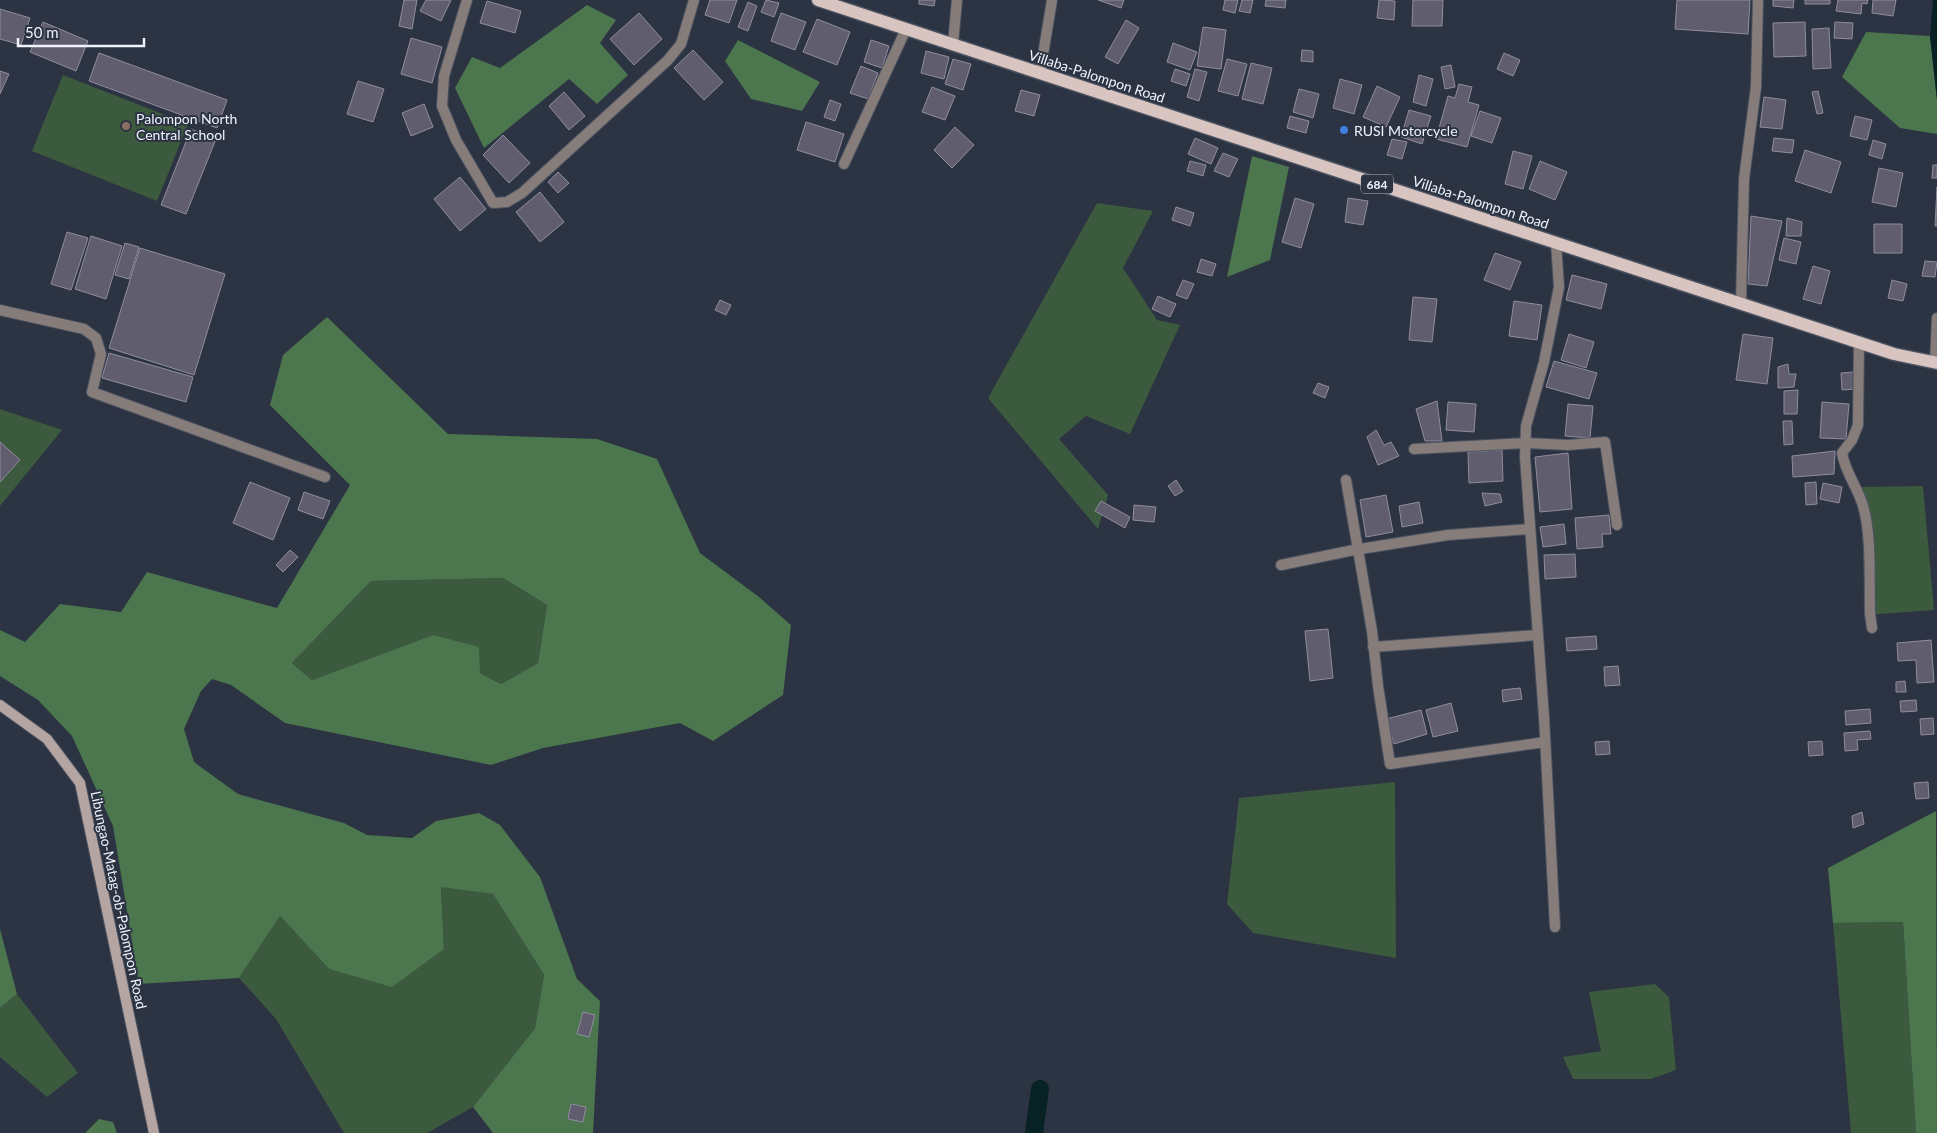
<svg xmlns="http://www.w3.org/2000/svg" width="1937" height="1133" font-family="Lato,sans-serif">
  <rect width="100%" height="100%" fill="#2c3342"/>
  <path fill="#3c5a3e" d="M63 75 188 124 157 201 32 151Z
    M1097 203 1153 211 1123 268 1157 320 1180 325 1130 434 1086 416 1059 439 1108 495 1098 529 988 398Z
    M0 409 62 430 0 506Z
    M1923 486 1934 610 1865 615 1861 487Z
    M503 578 547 605 538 663 501 684 480 673 433 635 312 680 292 663 371 581Z
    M1395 782 1396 958 1253 933 1227 904 1239 798Z
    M441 886 493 894 544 975 535 1028 473 1107 427 1133H344L276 1019 239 978 280 916 329 969 444 949Z
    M1903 922 1916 1133H1851L1833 923Z
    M1655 984 1669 997 1676 1070 1651 1079H1573L1563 1057 1601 1051 1589 992Z
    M17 994 78 1073 47 1097 0 1057V1008Z"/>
  <path fill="#4b764e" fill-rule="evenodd" d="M587 5 616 20 600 43 628 75 597 104 569 79 484 148 455 88 472 57 500 68Z
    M1866 32 1930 36 1937 100V134L1900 128 1842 77Z
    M738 40 820 82 802 111 751 99 725 61Z
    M1252 156 1289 167 1270 260 1227 277Z
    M327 317 448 434 597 439 657 459 700 553 759 597 791 625 783 695 713 741 680 723 543 748 491 765 285 723 231 685 212 679 201 691 184 729 194 762 238 794 344 823 367 835 412 838 436 821 479 813 500 825 540 877 577 979 600 1001 593 1133H493L473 1107 535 1028 544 975 493 894 441 887 444 949 392 987 329 969 280 916 239 978 139 984 113 826 72 736 38 700 0 676V630L25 642 60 604 121 612 147 572 277 608 350 485 270 405 283 355ZM503 578 547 605 538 663 501 684 480 673 479 647 433 635 312 680 292 663 371 581Z
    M1936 811 1937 1133H1916L1903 922 1833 923 1828 868Z
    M0 929 17 994 0 1008Z
    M99 1119 113 1122 117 1133H85Z"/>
  <path fill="#072124" d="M1933 0H1937V100L1930 36Z"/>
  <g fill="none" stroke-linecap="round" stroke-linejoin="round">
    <path stroke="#072124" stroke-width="18" d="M1034 1133 1040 1089"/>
  </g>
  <path fill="#605d6e" stroke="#908d9f" d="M404 0H417L412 29 399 26Z
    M426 0H451L441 21 420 11Z
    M710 0H737L729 23 705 15Z
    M766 0 779 3 774 17 761 12Z
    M919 0H935L934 6 919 4Z
    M1098 0H1124L1121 8Z
    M1225 0H1238L1235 13 1223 10Z
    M1242 0H1253L1250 13 1239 11Z
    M1266 0H1286L1285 8 1265 6Z
    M1379 0 1395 1 1394 20 1377 18Z
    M1413 0H1443L1442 26H1412Z
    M1677 0H1750L1748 34 1675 29Z
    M1773 0H1794L1793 8 1773 6Z
    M1805 0H1830V4H1805Z
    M1838 0H1868L1867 4 1862 3 1861 14 1836 11Z
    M1873 0H1896L1893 16 1872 13Z
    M487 1 521 11 515 33 480 23Z
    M748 2 757 6 748 31 738 27Z
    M0 9 30 18 21 45 0 39Z
    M639 13 662 39 634 65 610 39Z
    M781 13 806 22 795 50 771 41Z
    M817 19 850 32 837 65 803 52Z
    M1126 20 1139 28 1118 64 1105 57Z
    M43 22 88 41 76 71 30 52Z
    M1805 22 1806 56 1774 57 1773 23Z
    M1835 22 1853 23 1852 39 1834 38Z
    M1203 27 1226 30 1221 69 1197 66Z
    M1829 28 1831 68 1813 69 1812 29Z
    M411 38 442 47 432 83 401 74Z
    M871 40 889 46 882 68 864 62Z
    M1173 43 1197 52 1190 70 1167 62Z
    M693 50 723 82 704 100 674 68Z
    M1302 50 1313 51V62L1301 61Z
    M926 51 949 57 944 79 921 73Z
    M99 53 227 100 217 128 89 81Z
    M1504 53 1520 60 1513 76 1497 69Z
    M953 59 971 64 963 90 945 84Z
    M1227 59 1247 64 1238 96 1218 91Z
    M1251 63 1272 68 1263 104 1242 99Z
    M1451 65 1455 87 1445 89 1441 67Z
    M861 66 878 73 868 99 850 93Z
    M1175 69 1190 74 1186 86 1171 81Z
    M1195 69 1207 72 1199 101 1187 97Z
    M0 71 9 74 0 94Z
    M1419 75 1433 79 1426 106 1413 102Z
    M1340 79 1362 85 1354 114 1333 108Z
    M358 81 384 89 373 122 347 114Z
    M1459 84 1472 87 1468 102 1479 105 1467 147 1436 139 1448 96 1455 98Z
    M1377 86 1400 97 1386 127 1363 117Z
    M932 87 955 96 945 120 922 112Z
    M1299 89 1319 94 1313 118 1293 112Z
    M1021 90 1040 95 1034 116 1015 111Z
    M1818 91 1823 113 1817 114 1812 92Z
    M564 92 585 116 569 130 549 106Z
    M1764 97 1786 100 1782 129 1760 127Z
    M830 100 841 104 835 121 824 117Z
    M424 104 433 127 411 136 402 113Z
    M1409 110 1431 116 1422 144 1401 137Z
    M1480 111 1501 118 1492 143 1471 136Z
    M1290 116 1309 121 1306 133 1287 128Z
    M1855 116 1872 120 1867 140 1850 136Z
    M806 122 844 134 835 162 797 150Z
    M955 127 974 145 952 168 934 150Z
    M191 129 216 139 186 214 161 205Z
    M503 135 530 163 509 183 483 155Z
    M1195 138 1218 148 1211 164 1188 154Z
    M1774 138 1794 140 1792 153 1772 151Z
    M1392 139 1407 142 1402 159 1387 155Z
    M1873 140 1886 144 1882 159 1869 155Z
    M1805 150 1841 162 1831 193 1795 181Z
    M1513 151 1532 156 1523 189 1505 184Z
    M1223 153 1238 159 1229 177 1214 171Z
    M1190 161 1206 165 1203 176 1187 171Z
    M1540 161 1567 172 1555 200 1529 189Z
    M1933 165H1937V178H1932Z
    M1879 168 1903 173 1896 207 1872 202Z
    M558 172 569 183 558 193 548 182Z
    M460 177 486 209 460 231 434 199Z
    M1937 187V226H1935Z
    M540 192 564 222 540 242 516 212Z
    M1295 198 1314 204 1301 248 1282 242Z
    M1348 198 1368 201 1363 225 1345 222Z
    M1176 207 1194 213 1190 226 1172 220Z
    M1751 216 1782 221 1767 286 1748 284Z
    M1787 218 1802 222 1801 236H1786Z
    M1874 224H1902V253H1874Z
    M67 232 88 238 71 290 51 284Z
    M91 236 122 246 106 299 75 289Z
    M1784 238 1801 242 1796 264 1779 260Z
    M125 243 139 247 129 279 115 275Z
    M140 248 225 274 194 375 109 348Z
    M1495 253 1521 262 1510 290 1484 280Z
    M1201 259 1216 264 1212 276 1197 272Z
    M1925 261 1937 262 1935 277 1922 276Z
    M1813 266 1830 271 1821 304 1803 299Z
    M1572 275 1607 284 1601 309 1566 300Z
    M1183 280 1194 284 1187 299 1176 295Z
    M1892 280 1907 284 1903 301 1888 298Z
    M1158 296 1176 304 1170 317 1152 309Z
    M1413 297 1437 299 1432 342 1409 340Z
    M720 300 731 305 726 315 715 310Z
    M1514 301 1542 305 1537 340 1509 336Z
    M1569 334 1594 342 1586 368 1561 360Z
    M1743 334 1773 338 1767 384 1736 380Z
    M109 353 193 377 186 402 102 378Z
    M1554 361 1597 373 1589 399 1546 387Z
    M1788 364 1789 374H1796L1794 387 1778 388V367Z
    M1854 372 1856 389 1842 390 1841 373Z
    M1318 383 1329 387 1325 398 1313 393Z
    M1798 390 1797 414H1784V391Z
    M1437 401 1442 441H1425L1416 409Z
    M1448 402 1476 404 1474 432 1446 430Z
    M1822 402 1849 404 1846 439 1820 438Z
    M1568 404 1593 406 1590 438 1565 436Z
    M1783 421H1792L1793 444 1784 445Z
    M1376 430 1384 445 1391 442 1399 456 1378 465 1367 437Z
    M0 442 20 460 0 482Z
    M1502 450 1503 481 1469 483 1468 452Z
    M1835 451 1834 474 1793 477 1792 456Z
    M1568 453 1572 509 1540 512 1535 457Z
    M1176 480 1183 491 1175 496 1168 486Z
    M250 482 290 498 273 540 233 523Z
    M1816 482 1817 504 1806 505 1805 483Z
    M1823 483 1842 487 1839 503 1820 499Z
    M304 492 330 501 323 519 298 510Z
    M1482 493 1500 494 1502 502 1485 506Z
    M1386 495 1393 532 1366 537 1360 500Z
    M1101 501 1130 517 1125 528 1095 511Z
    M1419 502 1423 523 1402 527 1399 506Z
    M1134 505 1156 507 1154 522 1133 520Z
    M1609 515 1611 534H1602L1603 547 1577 549 1575 518Z
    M1564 524 1566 544 1543 547 1540 527Z
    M290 550 298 557 283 572 276 565Z
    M1575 554 1576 577 1545 579 1544 555Z
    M1328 629 1333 678 1310 681 1305 631Z
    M1596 636 1597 649 1567 651 1566 638Z
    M1931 640 1934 682 1917 683 1916 660 1898 661 1897 643Z
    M1618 666 1620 685 1605 686 1604 667Z
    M1905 681 1906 692H1896V682Z
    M1520 688 1522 699 1503 702 1502 690Z
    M1916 700 1917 711 1901 712 1900 701Z
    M1451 703 1458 731 1433 737 1426 710Z
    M1870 709 1871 723 1846 725 1845 711Z
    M1421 710 1427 734 1394 744 1386 719Z
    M1933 718 1934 734 1921 735 1920 719Z
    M1870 731 1871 739 1857 740 1858 750 1845 751 1844 733Z
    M1609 741 1610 754 1596 755 1595 742Z
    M1822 741 1823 755 1809 756 1808 742Z
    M1928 782 1929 798 1916 799 1914 783Z
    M1862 812 1864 824 1853 828 1852 816Z
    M583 1012 595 1015 589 1037 577 1034Z
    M571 1104 586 1107 583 1122 568 1119Z"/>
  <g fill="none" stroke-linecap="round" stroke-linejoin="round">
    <g stroke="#4b5260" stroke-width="12">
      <path id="minor" d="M467 0 444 76 442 106 456 140 493 203 507 202 522 193 668 60 681 44 694 0
        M953 44 957 0
        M1040 73 1052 0
        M844 164 906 29
        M1741 303 1744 179 1756 87 1758 0
        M0 310 84 329 96 338 101 354 92 392 325 477
        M1859 342 1858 425 1852 440 1842 453C1845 472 1858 488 1863 506 1872 536 1869 582 1870 614L1872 628
        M1935 362 1937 318
        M1414 449 1526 443 1568 445 1605 442 1617 525
        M1346 480 1372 631 1378 686 1390 764 1545 742
        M1281 565 1354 550 1448 535 1530 529
        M1373 647 1538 635
        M1555 927 1544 717 1525 457 1526 426 1544 362 1559 287 1556 243"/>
    </g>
    <g stroke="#4b5260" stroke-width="12">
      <path id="secondary" d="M0 705 47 739 80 783 154 1133"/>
    </g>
    <g stroke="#4b5260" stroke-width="15">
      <path id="primary" d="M818 0 1894 354 1937 363"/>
    </g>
    <use href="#minor" stroke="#867c7a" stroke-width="10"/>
    <use href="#secondary" stroke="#b4a5a2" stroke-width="10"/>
    <use href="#primary" stroke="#d8c4c0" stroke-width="12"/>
  </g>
  <circle fill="#8d6e63" stroke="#2c3342" stroke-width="2" cx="126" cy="126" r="5"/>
  <circle fill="#3f7fe0" stroke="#2c3342" stroke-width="2" cx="1344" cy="130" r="5"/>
  <g text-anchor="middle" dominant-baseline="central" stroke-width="4" stroke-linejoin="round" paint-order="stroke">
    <rect fill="#2c3342" stroke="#b4b9c4" stroke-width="1" x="1361" y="174.5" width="32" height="19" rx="4"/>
    <g font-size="12" font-weight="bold" fill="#eef3fc">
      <text x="1377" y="184">684</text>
    </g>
    <g font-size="14" fill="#eef3fc" stroke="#2c3342">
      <text transform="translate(1097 76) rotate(18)">Villaba-Palompon Road</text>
      <text transform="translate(1481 202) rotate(18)">Villaba-Palompon Road</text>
      <text transform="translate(119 900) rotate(78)">Libungao-Matag-ob-Palompon Road</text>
    </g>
    <g font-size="14" fill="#eef3fc" stroke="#2c3342" text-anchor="start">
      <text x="136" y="118">Palompon North<tspan x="136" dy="16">Central School</tspan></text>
      <text x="1354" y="130">RUSI Motorcycle</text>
    </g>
  </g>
  <path d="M18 38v8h126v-8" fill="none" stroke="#eef3fc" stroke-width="2.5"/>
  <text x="25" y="38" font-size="15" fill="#eef3fc" stroke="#2c3342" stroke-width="4" paint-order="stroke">50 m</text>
</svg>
